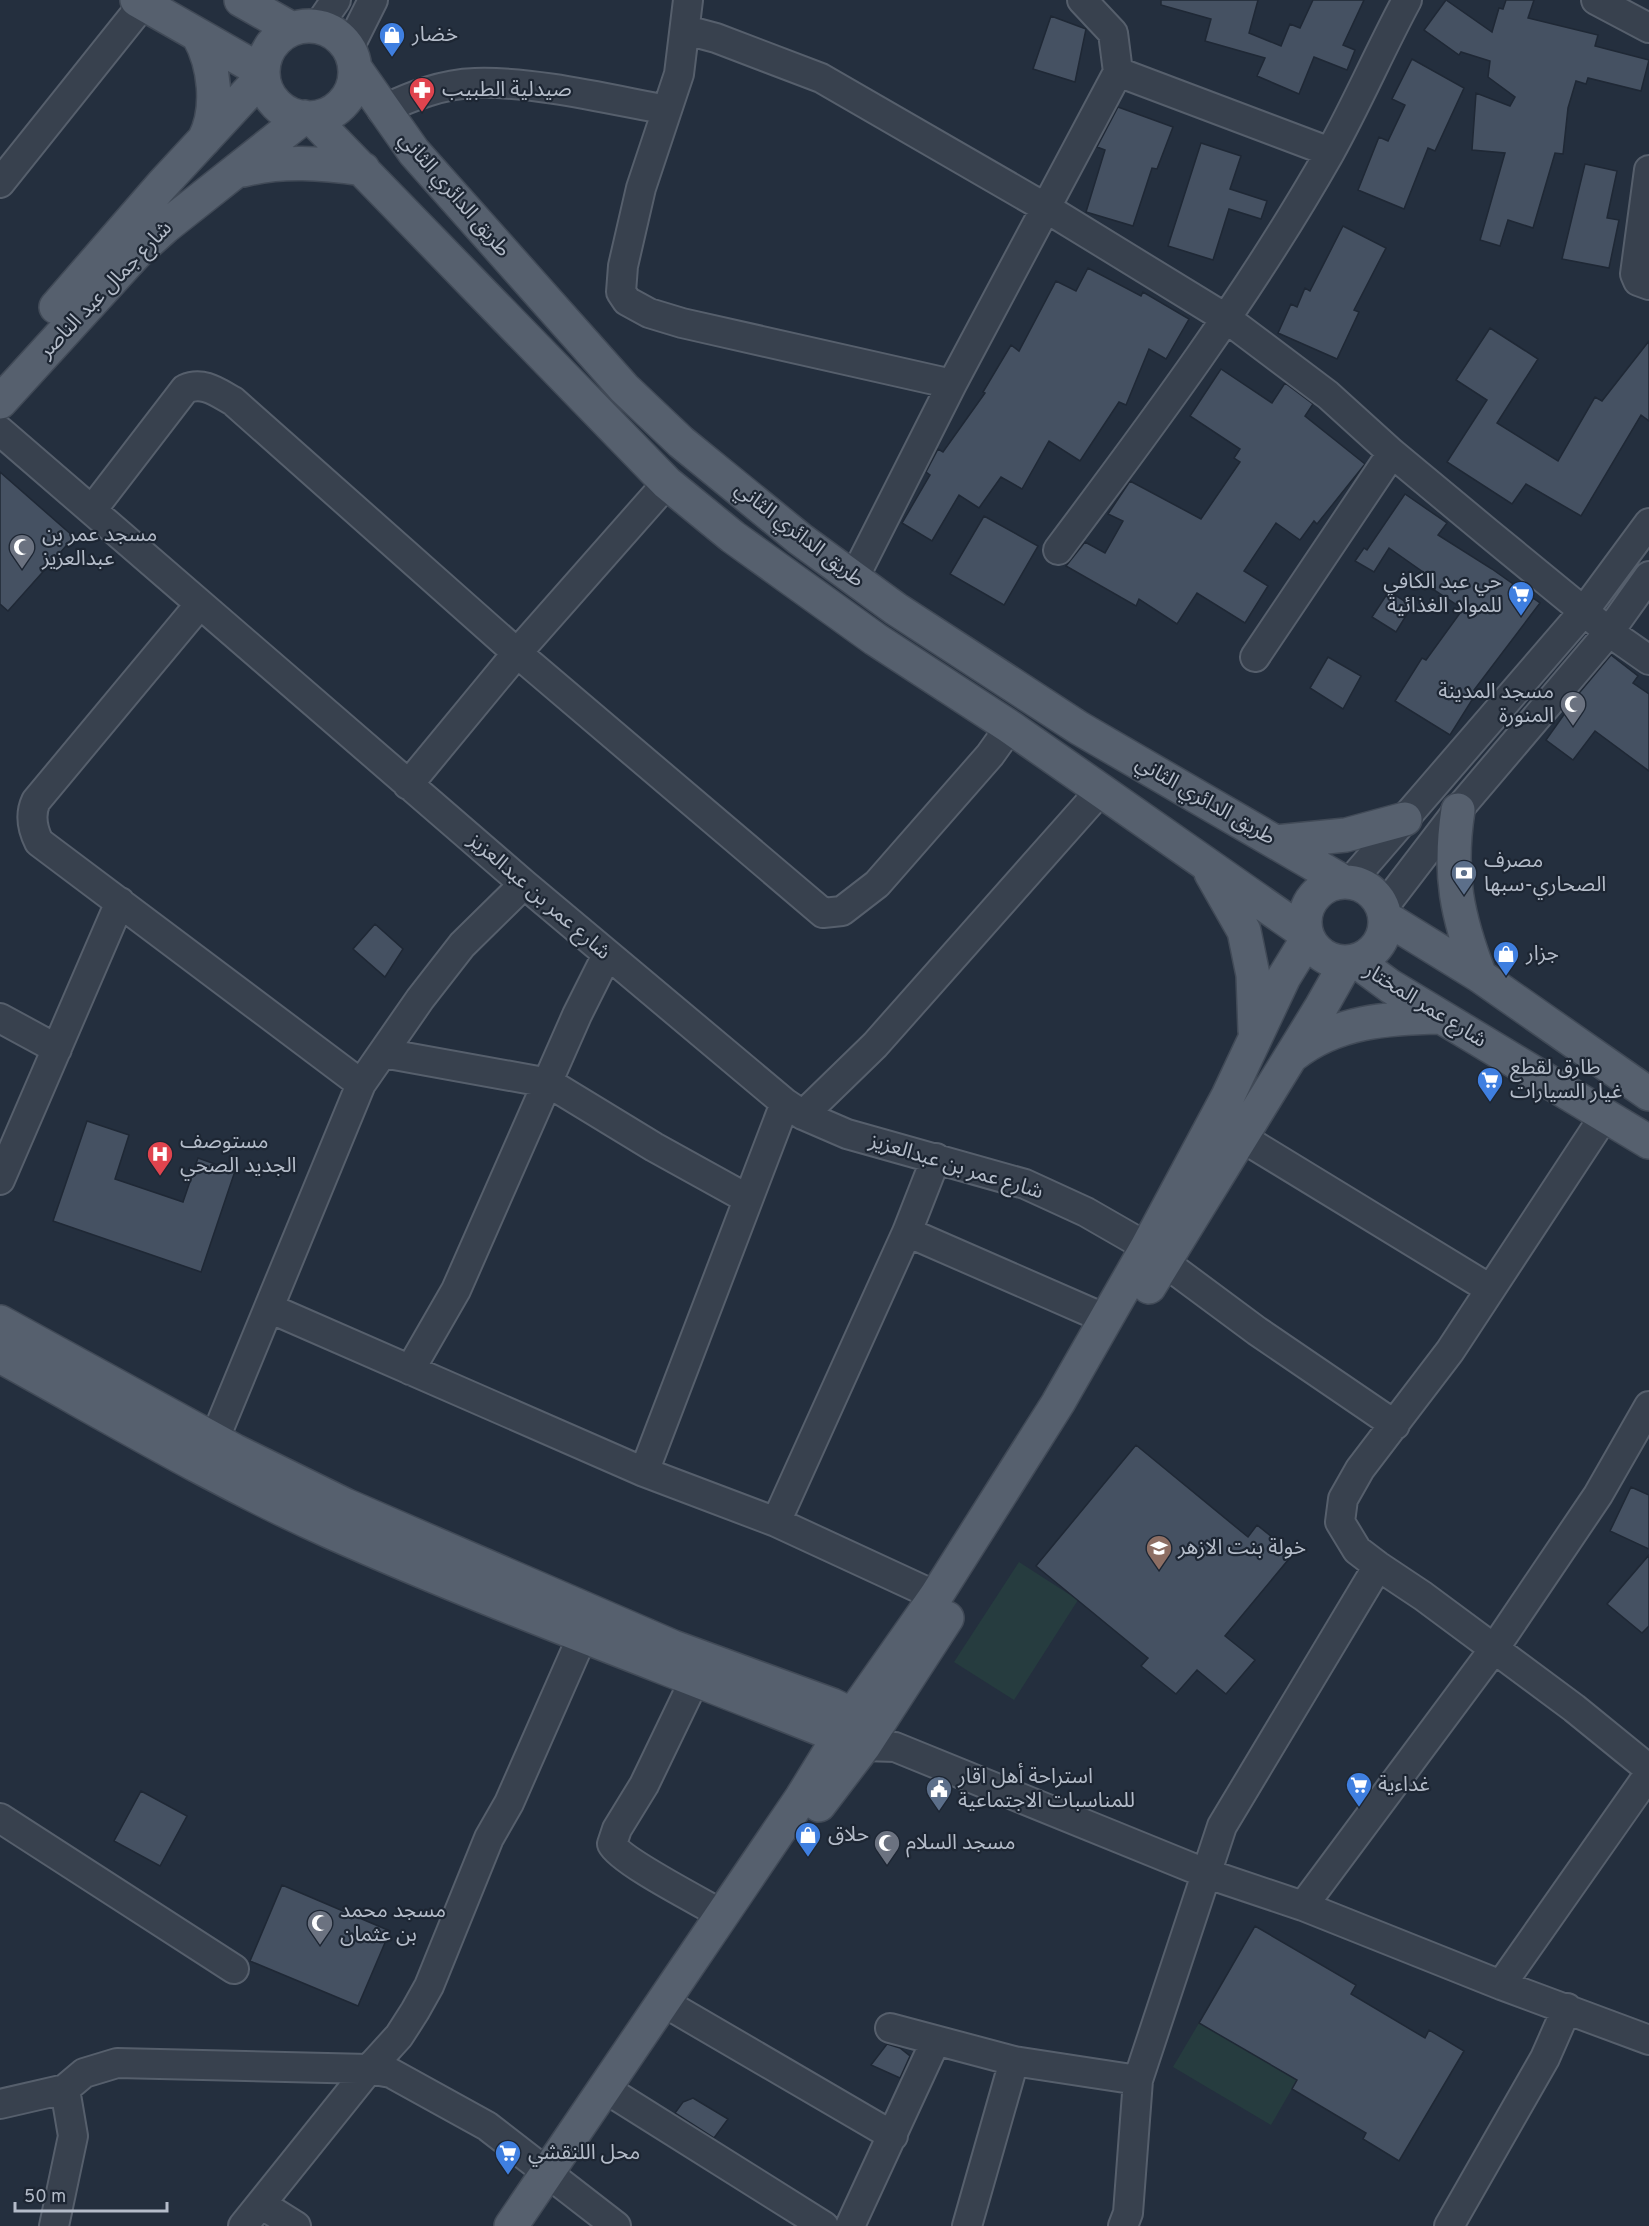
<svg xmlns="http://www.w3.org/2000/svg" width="1649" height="2226" font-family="Overpass,'Noto Sans Arabic',sans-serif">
  <rect width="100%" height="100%" fill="#242f3e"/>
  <path fill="#263c3f" d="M1019 1562 1078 1600 1014 1700 954 1662Z
    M1199 2023 1297 2080 1271 2125 1173 2067Z"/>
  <path fill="#455162" stroke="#1f2835" stroke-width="1.5" d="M1161 0H1258L1249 33 1281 46 1290 24 1300 28 1313 0H1364L1343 45 1355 50 1347 70 1314 57 1299 94 1257 76 1265 58 1205 41 1211 19 1161 5Z
    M1446 0 1492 32 1499 8 1503 9 1506 0H1534L1528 18 1598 35 1595 46 1649 60 1641 91 1588 78 1586 84 1576 81 1568 108 1563 154 1555 153 1533 228 1508 220 1500 246 1480 240 1505 153 1472 150 1476 93 1510 106 1515 97 1488 77 1490 61 1461 52 1459 55 1424 30Z
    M1051 16 1086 29 1075 82 1033 69Z
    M1412 59 1464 88 1435 151 1428 148 1404 209 1358 190 1379 137 1388 141 1405 105 1392 99Z
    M1118 107 1173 127 1157 169 1152 168 1133 226 1086 212 1105 150 1097 147Z
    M1201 143 1241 156 1230 189 1267 201 1261 219 1229 209 1213 260 1168 246Z
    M1585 164 1617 171 1607 218 1619 220 1609 268 1562 259Z
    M1343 226 1386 248 1354 310 1359 312 1337 359 1278 333 1291 304 1297 307 1305 288 1310 291Z
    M1088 268 1141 296 1143 292 1189 319 1166 359 1149 349 1126 405 1119 402 1080 461 1049 441 1022 489 1001 477 979 508 959 495 932 541 902 523 930 475 926 472 938 449 943 452 985 393 983 392 1011 345 1019 351 1056 281 1076 291Z
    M1490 328 1538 359 1497 423 1558 461 1595 397 1602 401 1649 341V421L1641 415 1581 516 1526 484 1512 504 1447 462 1487 400 1456 380Z
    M1221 369 1272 403 1285 383 1313 404 1305 416 1365 464 1317 524 1314 521 1300 540 1276 523 1244 571 1268 586 1245 623 1197 593 1177 624 1139 599 1136 606 1066 566 1085 542 1105 553 1123 521 1108 514 1130 481 1201 519 1240 462 1234 458 1240 449 1190 416Z
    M0 472 74 537 8 611 0 604Z
    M1405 494 1447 523 1438 535 1492 569 1540 603 1474 690 1477 692 1450 735 1395 701 1422 658 1426 660 1463 609 1425 584 1430 577 1389 548 1374 572 1355 561 1364 548 1367 550Z
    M984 516 1038 546 1004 605 950 574Z
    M1389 591 1412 606 1396 632 1372 617Z
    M1611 655 1638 676 1633 683 1649 694V771L1595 731 1573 760 1546 740 1580 692Z
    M1328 657 1361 676 1343 709 1310 688Z
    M375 924 403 949 385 977 353 949Z
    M87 1121 129 1135 115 1179 183 1202 198 1158 235 1171 201 1272 53 1221Z
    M1136 1445 1248 1537 1257 1525 1293 1554 1225 1636 1255 1660 1226 1694 1197 1670 1176 1694 1141 1666 1148 1658 1036 1566Z
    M1631 1487 1649 1495V1549L1610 1531Z
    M1649 1555V1626L1642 1633 1607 1604Z
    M141 1791 187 1816 160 1866 114 1841Z
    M282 1885 390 1931 358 2006 250 1961Z
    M1255 1926 1356 1985 1351 1994 1425 2038 1429 2030 1464 2051 1399 2161 1363 2139 1366 2133 1292 2089 1297 2080 1199 2023Z
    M887 2044 900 2048 910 2056 900 2078 871 2065Z
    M693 2098 728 2119 714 2138 675 2113 683 2102Z"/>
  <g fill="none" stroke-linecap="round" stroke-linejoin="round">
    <g stroke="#565f6c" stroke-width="32">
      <path id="minor" d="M688 0 679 74 641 188 623 266 621 292 627 301 649 313 682 323 952 384
        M1596 0 1649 28
        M318 26 336 0
        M686 30 716 38 821 78 1046 208 1227 319 1328 395 1392 453 1487 532 1609 632 1649 660
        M349 48 373 0
        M1118 72 1330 152
        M382 110C412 96 442 84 475 83 534 81 608 99 667 110
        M1649 170 1635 274 1638 281 1649 285
        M0 183 143 4
        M0 431 524 884 785 1103 803 1115 847 1134 1025 1184 1086 1212 1133 1239 1257 1331 1395 1425
        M92 510 185 389C203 381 217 392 233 401L517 653 823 913 842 911 877 884 990 755 1010 727
        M1058 550C1154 422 1250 293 1329 154 1357 104 1380 50 1407 0
        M854 578 952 384 1118 72 1113 33 1082 0
        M200 604 36 801C30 814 32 828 39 842L361 1084
        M1255 657 1392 453
        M408 785 517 653 667 483
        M1351 881 1584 611 1649 523
        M1383 908 1458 810 1609 632 1649 576
        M0 1018 57 1049
        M383 1053 549 1083 654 1147 748 1199
        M803 1115 875 1045 1101 790
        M1605 1115 1450 1351 1360 1469 1343 1499 1340 1522 1357 1550 1378 1566 1423 1596 1574 1708 1649 1769
        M1241 1137 1490 1289
        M0 1180 120 902
        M907 1232 1106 1319
        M269 1308 644 1472 776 1522 936 1596
        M410 1370 456 1290 577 1015 607 955
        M206 1460 361 1084 420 999 462 945 524 884
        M644 1472 785 1103
        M776 1522 907 1232 936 1158
        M694 1681 644 1785 617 1829 612 1844C620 1861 701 1902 721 1914
        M864 1746 895 1747 1205 1873 1303 1906 1501 1985 1649 2040
        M0 1818 234 1969
        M1303 1906 1494 1649 1598 1495 1649 1406
        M1501 1985 1649 1774
        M677 2010 893 2136
        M890 2028 1014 2061 1138 2080
        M620 2098 824 2226
        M0 2104 65 2089 84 2073 117 2063 369 2069 391 2073 487 2126 616 2226
        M261 2204 296 2226
        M54 2226 73 2136 65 2089
        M243 2226 369 2069 399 2036 415 2011 429 1986 489 1838 509 1803 582 1637
        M850 2226 935 2042
        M967 2226 1014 2061
        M1123 2226 1128 2213 1138 2080 1222 1826 1378 1566
        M1449 2226 1545 2058 1567 2008"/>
    </g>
    <g stroke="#414a57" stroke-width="36">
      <path id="major" d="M137 0 263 72
        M241 0 292 29
        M263 72a46 46 0 1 1 92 0a46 46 0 1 1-92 0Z
        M198 35C215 65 220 109 204 140
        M355 68 414 152 624 388 681 442 800 539 896 609 1079 728 1344 882
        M312 118 667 483 733 537 875 639 1010 727 1305 933
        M243 170C283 160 321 163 363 169
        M56 307 162 185 263 76
        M0 402 137 252 165 227 304 117
        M1458 810C1448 874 1457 917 1480 976
        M1276 842 1346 835 1405 819
        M1211 873 1244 931 1253 975 1255 1031
        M1305 922a40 40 0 1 1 80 0a40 40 0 1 1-80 0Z
        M1386 918 1480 976 1649 1094
        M1356 961 1390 986 1649 1142
        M1293 1055C1336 1021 1388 1018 1441 1017
        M1149 1287 1320 1009 1346 963
        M0 1322 235 1451 345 1505 673 1647 832 1705 872 1724
        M0 1356C109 1416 217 1481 331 1532 504 1609 683 1673 858 1744
        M819 1805 864 1746 947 1618
        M511 2226 802 1797 853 1714 936 1596 1058 1403 1146 1249 1228 1096 1284 977 1308 938"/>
    </g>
    <use href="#minor" stroke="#38414e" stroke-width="28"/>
    <use href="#major" stroke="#56606e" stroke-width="33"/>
  </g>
  <defs>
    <g id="shop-pin" transform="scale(1.35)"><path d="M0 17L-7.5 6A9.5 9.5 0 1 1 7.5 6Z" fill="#3f7fe0" stroke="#1d2633"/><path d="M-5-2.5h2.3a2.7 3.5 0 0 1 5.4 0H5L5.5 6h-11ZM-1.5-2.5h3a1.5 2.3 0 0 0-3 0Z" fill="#fff"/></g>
    <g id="pharmacy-pin" transform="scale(1.35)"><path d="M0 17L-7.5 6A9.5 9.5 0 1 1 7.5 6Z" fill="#e0444e" stroke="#1d2633"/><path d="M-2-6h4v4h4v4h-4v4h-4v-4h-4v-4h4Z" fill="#fff"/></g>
    <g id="mosque-pin" transform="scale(1.35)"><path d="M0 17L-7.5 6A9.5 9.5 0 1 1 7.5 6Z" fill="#6b7280" stroke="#1d2633"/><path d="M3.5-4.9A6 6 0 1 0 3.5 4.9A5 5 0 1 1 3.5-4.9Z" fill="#fff"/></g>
    <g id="supermarket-pin" transform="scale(1.35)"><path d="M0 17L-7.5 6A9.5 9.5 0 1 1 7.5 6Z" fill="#3f7fe0" stroke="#1d2633"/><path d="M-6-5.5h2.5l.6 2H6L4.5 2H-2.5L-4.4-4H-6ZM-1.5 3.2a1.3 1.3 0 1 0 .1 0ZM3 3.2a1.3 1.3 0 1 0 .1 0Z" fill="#fff"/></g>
    <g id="bank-pin" transform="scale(1.35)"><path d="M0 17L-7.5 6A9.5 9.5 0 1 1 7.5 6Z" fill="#5c6f8a" stroke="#1d2633"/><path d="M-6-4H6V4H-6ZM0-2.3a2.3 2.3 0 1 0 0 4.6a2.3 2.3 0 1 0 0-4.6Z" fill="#fff"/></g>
    <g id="hospital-pin" transform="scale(1.35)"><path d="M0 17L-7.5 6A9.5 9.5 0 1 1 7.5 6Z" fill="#e0444e" stroke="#1d2633"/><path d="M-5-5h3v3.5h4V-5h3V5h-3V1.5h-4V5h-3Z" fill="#fff"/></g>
    <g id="school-pin" transform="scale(1.35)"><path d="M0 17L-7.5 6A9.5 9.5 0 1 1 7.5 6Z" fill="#8d6e63" stroke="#1d2633"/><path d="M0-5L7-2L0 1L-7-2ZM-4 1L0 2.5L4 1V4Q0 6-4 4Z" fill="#fff"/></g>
    <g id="civic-pin" transform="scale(1.35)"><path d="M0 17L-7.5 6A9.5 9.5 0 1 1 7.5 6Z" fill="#5c6f8a" stroke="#1d2633"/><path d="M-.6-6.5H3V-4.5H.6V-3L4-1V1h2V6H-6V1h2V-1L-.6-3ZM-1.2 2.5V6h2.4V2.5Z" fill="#fff"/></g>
  </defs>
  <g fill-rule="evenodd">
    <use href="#shop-pin" x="392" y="35"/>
    <use href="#pharmacy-pin" x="422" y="90"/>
    <use href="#mosque-pin" x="22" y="547"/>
    <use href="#supermarket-pin" x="1521" y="594"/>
    <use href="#mosque-pin" x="1573" y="704"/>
    <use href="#bank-pin" x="1464" y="873"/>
    <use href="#shop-pin" x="1506" y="954"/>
    <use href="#supermarket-pin" x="1490" y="1080"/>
    <use href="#hospital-pin" x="160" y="1154"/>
    <use href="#school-pin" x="1159" y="1548"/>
    <use href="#supermarket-pin" x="1359" y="1785"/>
    <use href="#civic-pin" x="939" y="1789"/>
    <use href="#shop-pin" x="808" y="1835"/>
    <use href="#mosque-pin" x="887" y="1843"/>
    <use href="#mosque-pin" x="320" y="1923"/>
    <use href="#supermarket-pin" x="508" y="2153"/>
  </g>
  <g text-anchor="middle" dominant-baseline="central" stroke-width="4.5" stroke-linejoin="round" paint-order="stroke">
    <g font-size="21" fill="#b4bcc9" stroke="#1d2633" text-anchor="start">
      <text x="412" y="35">خضار</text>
      <text x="442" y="90">صيدلية الطبيب</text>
      <text x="42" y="535">مسجد عمر بن<tspan x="42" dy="24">عبدالعزيز</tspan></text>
      <text x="1502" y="582" text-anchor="end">حي عبد الكافي<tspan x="1502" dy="24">للمواد الغذائية</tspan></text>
      <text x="1554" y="692" text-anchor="end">مسجد المدينة<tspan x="1554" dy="24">المنورة</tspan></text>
      <text x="1484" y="861">مصرف<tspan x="1484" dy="24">الصحاري-سبها</tspan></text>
      <text x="1526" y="954">جزار</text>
      <text x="1510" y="1068">طارق لقطع<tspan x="1510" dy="24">غيار السيارات</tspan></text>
      <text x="180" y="1142">مستوصف<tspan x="180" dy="24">الجديد الصحي</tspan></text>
      <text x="1178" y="1548">خولة بنت الازهر</text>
      <text x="958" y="1777">استراحة أهل اقار<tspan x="958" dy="24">للمناسبات الاجتماعية</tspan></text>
      <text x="1378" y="1785">غداءية</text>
      <text x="828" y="1835">حلاق</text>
      <text x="906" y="1843">مسجد السلام</text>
      <text x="340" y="1911">مسجد محمد<tspan x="340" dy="24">بن عثمان</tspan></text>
      <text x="528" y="2153">محل اللنقشي</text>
    </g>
    <g font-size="21" fill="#b4bcc9" stroke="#1d2633">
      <text transform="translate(454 195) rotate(49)">طريق الدائري الثاني</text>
      <text transform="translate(106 290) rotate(-46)">شارع جمال عبد الناصر</text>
      <text transform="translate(799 535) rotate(38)">طريق الدائري الثاني</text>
      <text transform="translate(1205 801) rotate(30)">طريق الدائري الثاني</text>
      <text transform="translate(539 897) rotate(41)">شارع عمر بن عبدالعزيز</text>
      <text transform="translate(1425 1006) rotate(32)">شارع عمر المختار</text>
      <text transform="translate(956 1167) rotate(17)">شارع عمر بن عبدالعزيز</text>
    </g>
  </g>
  <path d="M15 2202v9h152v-9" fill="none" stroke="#b4bcc9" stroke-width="3"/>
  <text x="24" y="2202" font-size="18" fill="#b4bcc9" stroke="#1d2633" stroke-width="4.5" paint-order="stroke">50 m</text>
</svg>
